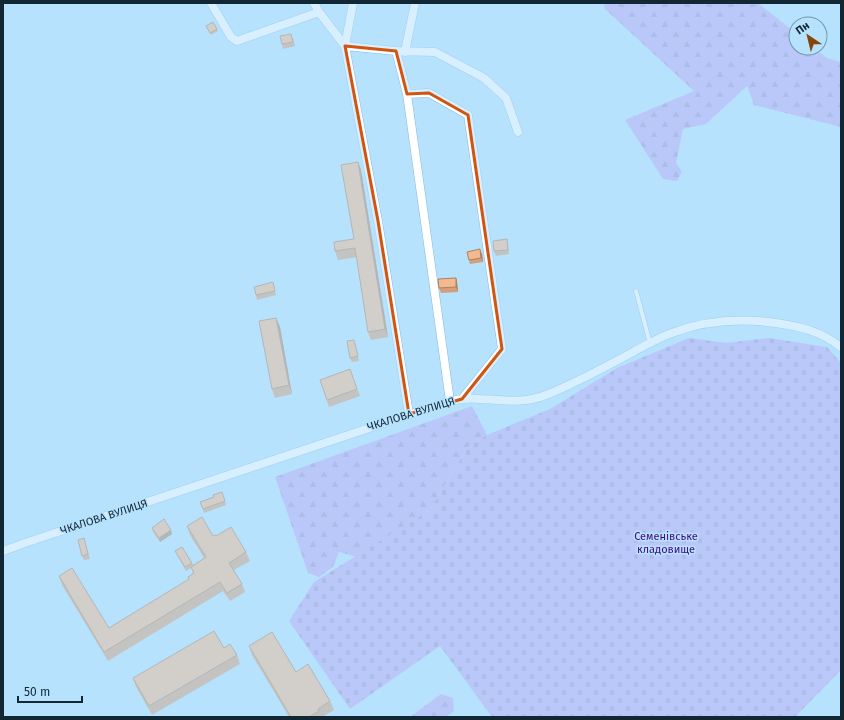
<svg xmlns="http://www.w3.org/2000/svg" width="844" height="720" font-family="'Fira Sans',sans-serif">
  <defs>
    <pattern id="forest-firs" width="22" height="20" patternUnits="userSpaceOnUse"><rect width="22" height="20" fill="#bfa9f3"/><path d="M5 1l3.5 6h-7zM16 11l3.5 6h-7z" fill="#a391d1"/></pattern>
    <pattern id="cemetery-stones" width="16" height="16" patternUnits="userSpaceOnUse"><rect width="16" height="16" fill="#bfa9f3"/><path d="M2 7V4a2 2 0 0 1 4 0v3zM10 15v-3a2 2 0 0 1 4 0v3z" fill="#a391d1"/></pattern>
  </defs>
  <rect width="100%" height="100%" fill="#b7e2fe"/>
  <path fill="url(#forest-firs)" d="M605 3H758L796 33V48H814L827 58 841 62V127L754 105 747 86 706 124 683 129 676 163 682 172 677 181 663 179 625 120 694 91 604 8Z
    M472 406 487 435 467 448 430 510 357 557 339 552 333 567 319 577 308 573 275 477Z
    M441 694 453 698 454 711 446 717H410Z"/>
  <path fill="url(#cemetery-stones)" d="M689 338 726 343 769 338 827 347 841 363V670L795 717H492L440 646 350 709 289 621 314 582 430 510 467 448 487 435 550 409 617 368Z"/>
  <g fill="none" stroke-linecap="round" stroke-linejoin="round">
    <g stroke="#83b8db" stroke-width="5">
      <path id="service" d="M636 291 650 343"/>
    </g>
    <g stroke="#83b8db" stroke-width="9">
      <path id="minor" d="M211 3 231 37 237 41 319 12
        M314 3 319 12 345 46 378 221 409 414
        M353 3 345 46 396 51 435 52 484 78 506 98 518 132
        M396 51 407 94 450 401
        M405 52 415 3
        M407 94 429 93 468 115 502 349 462 399
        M3 551 25 543 450 401C460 399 470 398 480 399 504 400 523 404 546 395 576 383 605 367 633 352 646 345 658 338 672 333 706 320 741 318 776 323 802 327 820 331 841 347"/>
    </g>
    <use href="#service" stroke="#fff" stroke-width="4"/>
    <use href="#minor" stroke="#fff" stroke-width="8"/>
  </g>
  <path fill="#d29f7a" d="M206 26 217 29 218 31 211 35Z
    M293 38 295 46 283 49 282 44Z
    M358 162 361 170 388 337 371 340 368 332 357 257 338 260 335 251 354 239Z
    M507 239 508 244 509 254 496 256 494 251Z
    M482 254 483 262 470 264 469 260Z
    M456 278 457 282 458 292 441 293 439 288Z
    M273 282 276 295 257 300 256 295Z
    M276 318 280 327 292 394 275 398 272 389Z
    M355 344 359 361 352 362 350 358Z
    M350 369 360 396 329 407 320 380Z
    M222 492 226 505 204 513 200 502 214 497Z
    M187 526 213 536H216L246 552 250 561 234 570 242 584 245 592 230 601 223 591 108 661 62 585 59 576 109 628 189 580 188 577 193 573 191 568 186 571 177 555 175 551 192 563 193 565 204 558 190 535Z
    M152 528 172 534 160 542 153 532Z
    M84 538 90 559 84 560 82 556Z
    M249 646 296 672 330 701 334 710 322 717H289L252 655Z
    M224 648 237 655 240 664 152 715 136 687 133 678Z"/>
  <path fill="#ab8263" d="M358 162 361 170 388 337 385 329Z
    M480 249 482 254 483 262 481 258Z
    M456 278 457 282 458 292 456 287Z
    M276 318 280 327 292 394 289 385Z
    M171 530 172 534 160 542 159 538Z"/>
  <path fill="#f4b98e" stroke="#ab8263" d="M213 22 217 29 210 33 206 26Z
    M291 34 293 42 282 44 280 36Z
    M358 162 385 329 368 332 355 248 335 251 334 242 354 239 341 165Z
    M507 239 508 250 494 251 493 241Z
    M480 249 481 258 469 260 467 252Z
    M456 278V287L439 288 438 279Z
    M273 282 275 291 256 295 254 287Z
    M276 318 289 385 272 389 259 321Z
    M354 340 358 356 350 358 347 341Z
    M350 369 357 389 327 400 320 380Z
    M222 492 225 501 203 509 200 502 214 497 213 495Z
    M202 517 213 536 216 535V536L231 527 246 552 229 563 242 584 227 593 220 582 104 652 59 576 72 568 109 628 189 579 188 577 194 573 191 567 206 557 187 526Z
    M164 519 171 530 159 538 152 528Z
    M84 538 88 554 82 556 78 540Z
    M182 547 192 563 185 567 175 551Z
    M214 631 224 648 230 644 237 655 149 706 133 678Z
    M272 632 296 672 308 664 330 701 318 709 319 711 309 717H291L249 646Z"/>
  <path d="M0 0H844V720H0ZM345 46 396 51 407 94 429 93 468 115 502 349 462 399 409 414 378 221Z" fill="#b7e2fe" fill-opacity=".55" fill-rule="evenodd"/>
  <path fill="none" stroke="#d25410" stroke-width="3" stroke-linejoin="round" d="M345 46 396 51 407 94 429 93 468 115 502 349 462 399 409 414 378 221Z"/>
  <g text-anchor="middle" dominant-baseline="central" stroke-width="3" stroke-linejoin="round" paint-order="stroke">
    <g font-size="11" fill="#112734" stroke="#b7e2fe">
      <text transform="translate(411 414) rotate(-17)">ЧКАЛОВА ВУЛИЦЯ</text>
      <text transform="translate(104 517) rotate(-18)">ЧКАЛОВА ВУЛИЦЯ</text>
    </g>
    <g font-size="11" fill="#460785" stroke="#b7e2fe">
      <text x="666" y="536">Семенівське<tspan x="666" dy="13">кладовище</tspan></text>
    </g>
  </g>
  <rect width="844" height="720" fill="none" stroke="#112734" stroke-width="8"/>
  <g transform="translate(808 36) rotate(325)"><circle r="19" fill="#b7e2fe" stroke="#7597ad"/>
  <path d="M0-3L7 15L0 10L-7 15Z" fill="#854708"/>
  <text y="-6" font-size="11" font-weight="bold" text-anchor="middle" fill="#112734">Пн</text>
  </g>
  <path d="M18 696v6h64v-6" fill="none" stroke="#112734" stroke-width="2"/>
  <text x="24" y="696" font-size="12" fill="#112734" stroke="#b7e2fe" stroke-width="3" paint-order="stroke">50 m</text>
</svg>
